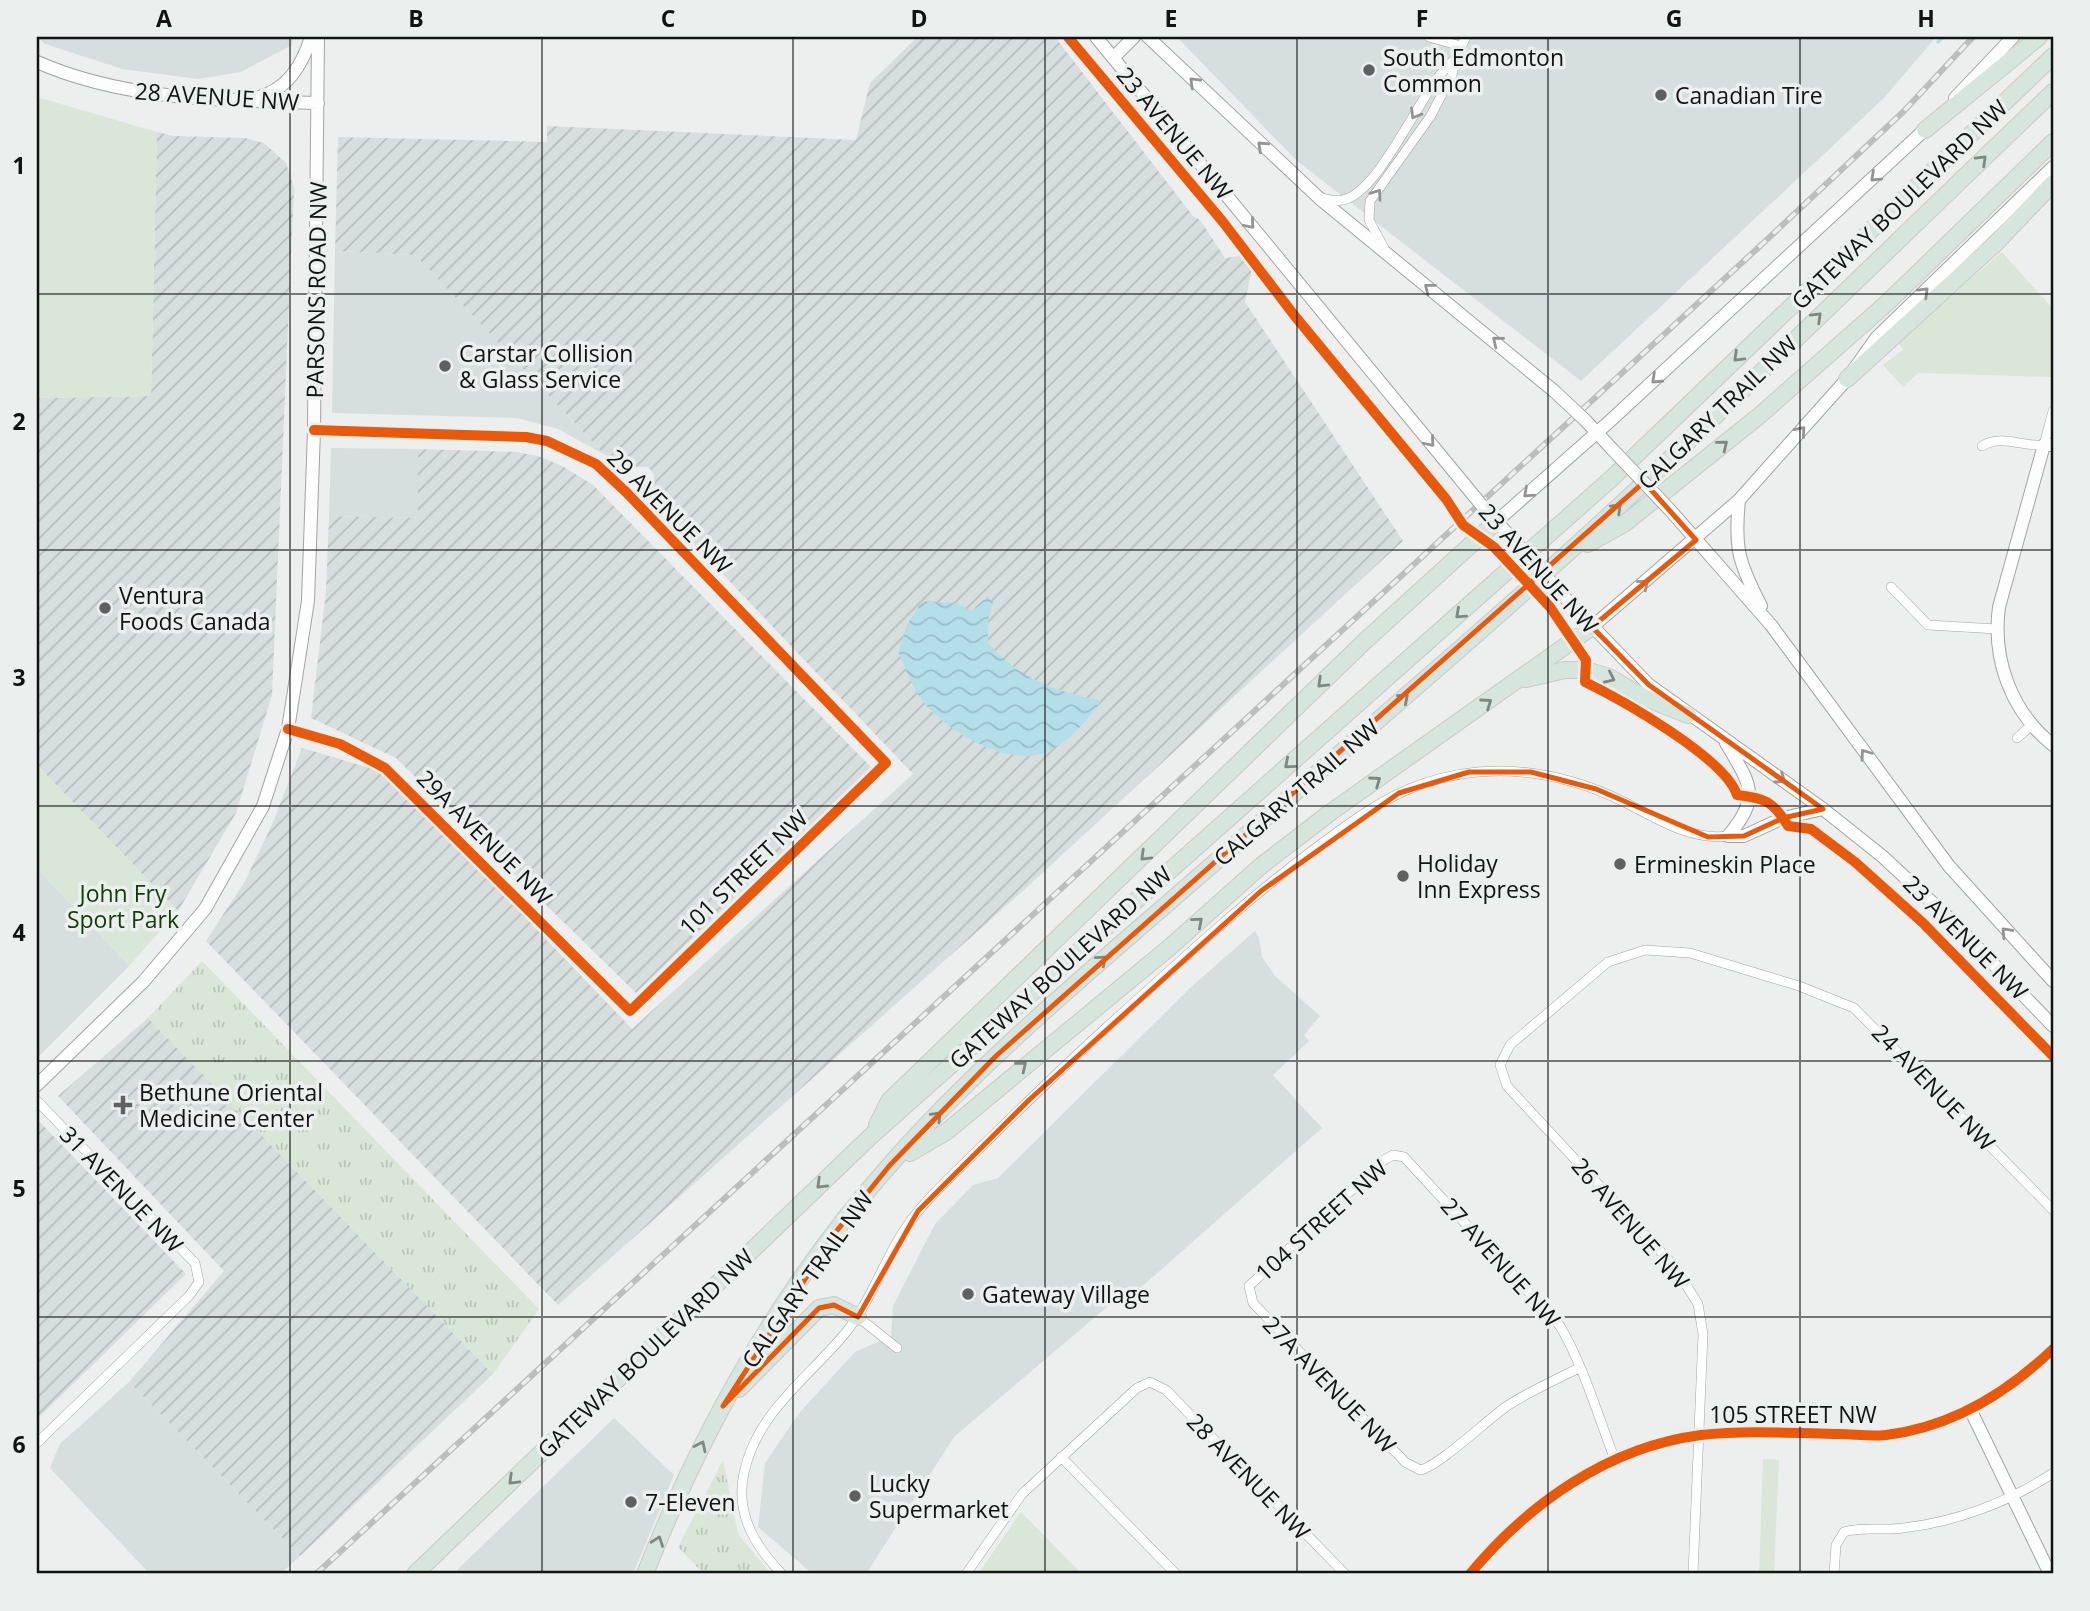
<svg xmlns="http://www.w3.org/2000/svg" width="2090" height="1611" font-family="'Open Sans',sans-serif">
  <defs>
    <pattern id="industrial-furrows" width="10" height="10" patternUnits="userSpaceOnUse" patternTransform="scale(1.75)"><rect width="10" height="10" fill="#d6dfdd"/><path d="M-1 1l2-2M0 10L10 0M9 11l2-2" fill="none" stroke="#b7bebd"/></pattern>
    <pattern id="grass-tufts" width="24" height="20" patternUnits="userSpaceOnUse" patternTransform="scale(1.75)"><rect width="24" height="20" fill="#dae6d8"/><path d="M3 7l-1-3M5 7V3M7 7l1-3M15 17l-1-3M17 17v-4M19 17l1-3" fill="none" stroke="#bac4b8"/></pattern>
    <pattern id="water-waves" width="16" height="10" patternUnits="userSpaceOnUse" patternTransform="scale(1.75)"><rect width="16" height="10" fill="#b4dfe9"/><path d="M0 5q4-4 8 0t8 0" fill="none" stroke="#9abec7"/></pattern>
  </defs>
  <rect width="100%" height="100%" fill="#ecefee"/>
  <path fill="#d6dfdd" d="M37 37H293L292 45 241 72 198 79 122 69 45 44Z
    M1177 37H1936L1884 98 1581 381 1297 161Z
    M335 251 415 255 605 455 558 429 517 418 332 413Z
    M331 448 418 449V518L329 516Z
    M37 868 129 966 37 1058Z
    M1255 931 1259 938 1262 957 1275 976 1320 1016 1304 1035 1309 1041 1273 1075 1322 1128 1121 1305 1115 1300 954 1437 866 1574H813L758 1527 765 1463 800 1412 855 1352 891 1336 893 1306 935 1224 973 1185 998 1178 1191 987Z
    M129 1382 300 1556 280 1574H150L50 1468 60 1444Z
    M614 1418 674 1475 633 1574H453Z"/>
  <path fill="url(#industrial-furrows)" d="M917 37H1055L1193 216 1200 220 1225 258 1241 256 1252 269 1245 302 1403 541 1025 889 558 1305 206 941 245 881 271 827 302 748 387 773 632 1029 913 774 654 502V474L648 467H617L605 455 415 255 335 251 338 137 547 142V126L856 140 870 83Z
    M157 132 174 136 245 138 264 143 286 163 294 188 272 695 236 813 178 911 37 765V398L151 396Z
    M418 449 516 452 538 456 562 466 593 485 871 767 636 993 396 758 311 718 326 592 329 516 418 518Z
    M148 1018 493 1374 300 1556 129 1382 224 1271 58 1096Z
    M37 1119 186 1274 37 1419Z"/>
  <path fill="url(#grass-tufts)" d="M202 961 539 1309 493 1374 148 1018Z
    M723 1460 738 1534 771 1574H704L678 1547Z"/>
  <path fill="#dae6d8" d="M37 97 157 132 151 396 37 398Z
    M2002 252 2053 309V377L1918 373 1903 387 1883 365 1903 350 1898 342Z
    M37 765 178 911 129 966 37 868Z
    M1763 1459 1779 1460 1774 1574H1759Z
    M1021 1512 1082 1574H978Z"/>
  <path fill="url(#water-waves)" d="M988 596 993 602 988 620V643C1023 681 1051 689 1101 701 1087 721 1069 742 1046 752 1008 769 940 728 919 696 910 683 905 666 898 652L907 625 922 601 956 603 971 611Z"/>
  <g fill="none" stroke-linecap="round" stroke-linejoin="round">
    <path stroke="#b4dfe9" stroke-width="3.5" d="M1938 42 1943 37"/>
    <g stroke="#a2a4a3" stroke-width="10">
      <path id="street" d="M1429 37 1461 46
        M1321 198C1328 199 1336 202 1343 200 1382 192 1421 86 1455 59
        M1384 248 1369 220 1370 201 1430 117 1452 75 1455 59 1466 37
        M1982 446C2003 434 2021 447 2044 445L2053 411
        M1891 587 1928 625 1997 629
        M288 729 340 744 385 768 630 1011 886 763 626 492 596 464 547 441 526 437 314 430
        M2017 738 2032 725
        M37 1101 195 1263 199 1282 189 1296 37 1443
        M858 1317 897 1348
        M1579 1368C1555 1380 1530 1391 1507 1406 1488 1419 1438 1467 1420 1470L1405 1462 1253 1303 1249 1286 1384 1160 1393 1155 1404 1157 1560 1326C1584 1367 1598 1416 1615 1460
        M1061 1457 1176 1574
        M782 1574C755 1546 735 1514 744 1473 757 1411 810 1377 847 1331 875 1295 887 1250 915 1215 934 1191 958 1170 979 1149 1022 1107 1064 1066 1108 1026 1175 966 1241 904 1313 850 1347 825 1381 798 1422 784 1489 761 1558 770 1622 801 1655 817 1689 841 1728 836
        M966 1574 1022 1494 1137 1388 1150 1382 1166 1390 1345 1574
        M1693 1574 1703 1334 1698 1304 1675 1267 1507 1086 1500 1065 1510 1045 1608 962 1645 950 1690 953 1799 986 1854 1008 2053 1210
        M1834 1574 1836 1545 1844 1532C1862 1526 1884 1531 1903 1528 1956 1522 2009 1502 2053 1473"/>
    </g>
    <g stroke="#a2a4a3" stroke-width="14">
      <path id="secondary" d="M1096 37 1465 485
        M1148 37 1319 198 1554 391
        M1113 58 1134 37
        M37 62C126 101 223 100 318 103
        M256 98C287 90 302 66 311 37
        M1955 98 2013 37
        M1585 420 1613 450
        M2053 445H2044L1999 607C1992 659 2011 712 2053 745
        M1739 500C1734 549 1739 563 1761 606
        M1484 508 1517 544
        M1670 510 1771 625 1949 866 2053 981
        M1497 521 1610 421 1931 124
        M1568 601 1649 685 1823 809 1882 856 1952 921 2053 1026
        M1592 627 1739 500 1847 379 1877 337 2053 167
        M1726 743C1750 784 1762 796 1728 836
        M1728 836H1744L1783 818 1823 809
        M37 1085 144 981 205 909 263 806 288 729 308 601 314 430 318 37
        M1970 1409 2050 1574
        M1470 1574C1528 1504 1608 1447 1701 1435 1746 1430 1793 1433 1839 1434 1854 1434 1871 1437 1886 1435 1951 1427 2007 1393 2053 1349"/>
    </g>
    <g stroke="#c8cac9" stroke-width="18">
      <path id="highway" d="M1925 130 2039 37
        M1847 379 1996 243 2053 183
        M1588 544 1624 524 1759 416 1887 303 2053 142
        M1526 679 1565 670H1586L1609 677 1645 698 1688 715
        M877 1125 889 1101 1365 641 1497 521
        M910 1153 946 1132 1170 947 1262 865 1331 812 1592 627
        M739 1389 819 1308 834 1305 858 1317
        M415 1574 871 1136 1612 478 2053 56
        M645 1574C703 1427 783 1286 888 1167 972 1071 1071 987 1167 904 1276 809 1386 714 1495 618 1687 449 1868 268 2053 92"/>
    </g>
    <use href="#street" stroke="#fcfdfc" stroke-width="9"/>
    <use href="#secondary" stroke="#fcfdfc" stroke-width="12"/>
    <use href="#highway" stroke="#d6e5dd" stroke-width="16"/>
    <g stroke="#bcbdbd" stroke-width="6">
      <path id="rail" d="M316 1574 1759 247 1904 111 1973 37"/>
    </g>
    <use href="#rail" stroke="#ebf0ef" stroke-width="3.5" stroke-dasharray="10" stroke-linecap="butt"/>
    <g stroke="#a2a4a3" stroke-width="14" stroke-linecap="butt">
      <path id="secondary-bridge" d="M1554 391 1585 420
        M1613 450 1670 510
        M1465 485 1484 508
        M1517 544 1568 601"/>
    </g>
    <use href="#secondary-bridge" stroke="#fcfdfc" stroke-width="12"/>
    <g stroke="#ebf0ef" stroke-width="15">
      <path id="cycleway" d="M1068 37 1223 222 1294 315 1446 499 1463 525 1494 547 1550 607 1586 660 1585 682C1622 700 1725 758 1737 795 1765 798 1773 801 1788 826L1811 829 1855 862 1923 923 2053 1056
        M288 729 340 744 385 768 630 1011 886 763 626 492 596 464 547 441 526 437 314 430
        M1470 1574C1528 1504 1608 1447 1701 1435 1746 1430 1793 1433 1839 1434 1854 1434 1871 1437 1886 1435 1951 1427 2007 1393 2053 1349"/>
    </g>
    <use href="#cycleway" stroke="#e8590c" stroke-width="10"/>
  </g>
  <defs><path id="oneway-chevron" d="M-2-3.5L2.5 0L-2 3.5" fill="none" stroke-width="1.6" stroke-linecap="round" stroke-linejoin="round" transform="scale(1.75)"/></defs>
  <g stroke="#939493">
    <use href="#oneway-chevron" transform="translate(1194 82) rotate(-136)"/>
    <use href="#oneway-chevron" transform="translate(1415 114) rotate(121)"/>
    <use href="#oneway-chevron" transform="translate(1262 146) rotate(-137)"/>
    <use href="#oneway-chevron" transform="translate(1875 177) rotate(137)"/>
    <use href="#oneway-chevron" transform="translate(1377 194) rotate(-55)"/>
    <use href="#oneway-chevron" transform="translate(1250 224) rotate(50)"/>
    <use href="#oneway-chevron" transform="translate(1429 288) rotate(-142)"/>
    <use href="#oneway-chevron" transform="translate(1924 292) rotate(-44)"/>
    <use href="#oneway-chevron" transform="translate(1497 341) rotate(-141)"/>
    <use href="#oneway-chevron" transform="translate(1656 379) rotate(137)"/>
    <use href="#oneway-chevron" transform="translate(1801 431) rotate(-49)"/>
    <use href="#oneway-chevron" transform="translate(1430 442) rotate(50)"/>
    <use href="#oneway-chevron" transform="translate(1528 493) rotate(138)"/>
    <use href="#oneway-chevron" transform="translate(1644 584) rotate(-40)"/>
    <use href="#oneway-chevron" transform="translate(1865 754) rotate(-126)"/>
    <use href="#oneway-chevron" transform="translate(1781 779) rotate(35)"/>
    <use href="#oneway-chevron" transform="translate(2006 932) rotate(-133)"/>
  </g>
  <g stroke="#7e8782">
    <use href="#oneway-chevron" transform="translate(1982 160) rotate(-44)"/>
    <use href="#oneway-chevron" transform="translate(1817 317) rotate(-44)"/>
    <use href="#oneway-chevron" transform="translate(1738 357) rotate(136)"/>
    <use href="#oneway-chevron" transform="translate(1723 445) rotate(-39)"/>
    <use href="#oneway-chevron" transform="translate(1617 508) rotate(-44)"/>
    <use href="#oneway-chevron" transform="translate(1460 614) rotate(138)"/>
    <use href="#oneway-chevron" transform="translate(1610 678) rotate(25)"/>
    <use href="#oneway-chevron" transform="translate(1322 683) rotate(136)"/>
    <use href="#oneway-chevron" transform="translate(1404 698) rotate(-41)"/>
    <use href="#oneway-chevron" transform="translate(1487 703) rotate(-35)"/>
    <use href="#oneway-chevron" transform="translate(1289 764) rotate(139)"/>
    <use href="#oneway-chevron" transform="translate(1376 781) rotate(-35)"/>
    <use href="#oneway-chevron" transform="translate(1145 856) rotate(136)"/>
    <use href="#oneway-chevron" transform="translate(1198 922) rotate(-41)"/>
    <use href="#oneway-chevron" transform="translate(1102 960) rotate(-41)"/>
    <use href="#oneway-chevron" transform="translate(1022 1066) rotate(-39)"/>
    <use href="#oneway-chevron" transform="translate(937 1116) rotate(-46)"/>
    <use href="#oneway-chevron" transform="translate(821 1184) rotate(136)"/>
    <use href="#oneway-chevron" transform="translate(701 1446) rotate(-64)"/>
    <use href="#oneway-chevron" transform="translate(513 1480) rotate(136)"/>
    <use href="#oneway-chevron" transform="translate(658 1541) rotate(-70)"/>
  </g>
  <path fill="none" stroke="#e8590c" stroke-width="5" stroke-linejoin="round" d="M1644 482 1696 540 1592 627 1649 685 1823 809 1783 818 1744 836 1708 837 1596 789 1531 772H1469L1399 793 1261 891 1029 1100 918 1211 858 1317 834 1305 819 1308 723 1406 835 1233 890 1165 996 1056Z"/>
  <path fill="none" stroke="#121413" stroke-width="2" stroke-opacity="0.55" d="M290 37V1574M542 37V1574M793 37V1574M1045 37V1574M1297 37V1574M1548 37V1574M1800 37V1574M37 294H2053M37 550H2053M37 806H2053M37 1061H2053M37 1317H2053"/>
  <g fill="#5e6160" stroke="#ebf0ef" stroke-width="2.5">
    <circle cx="1369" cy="70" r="7"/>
    <circle cx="1661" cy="95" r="7"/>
    <circle cx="445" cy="366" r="7"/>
    <circle cx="105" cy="608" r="7"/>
    <circle cx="1620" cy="864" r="7"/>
    <circle cx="1403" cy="876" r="7"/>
    <path d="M119.5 1094.5h7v7h7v7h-7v7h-7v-7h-7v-7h7z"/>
    <circle cx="968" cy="1294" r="7"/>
    <circle cx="855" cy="1496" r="7"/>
    <circle cx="631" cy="1502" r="7"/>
  </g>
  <g text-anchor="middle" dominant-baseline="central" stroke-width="7" stroke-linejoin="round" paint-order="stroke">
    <g font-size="23" fill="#121413" stroke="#ebf0ef" text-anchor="start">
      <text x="1383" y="57">South Edmonton<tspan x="1383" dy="26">Common</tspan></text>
      <text x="1675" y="95">Canadian Tire</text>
      <text x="459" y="353">Carstar Collision<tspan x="459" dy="26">&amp; Glass Service</tspan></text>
      <text x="119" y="595">Ventura<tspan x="119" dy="26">Foods Canada</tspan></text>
      <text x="1417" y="863">Holiday<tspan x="1417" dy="26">Inn Express</tspan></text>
      <text x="1634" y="864">Ermineskin Place</text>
      <text x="139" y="1092">Bethune Oriental<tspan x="139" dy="26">Medicine Center</tspan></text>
      <text x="982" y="1294">Gateway Village</text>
      <text x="869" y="1483">Lucky<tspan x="869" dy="26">Supermarket</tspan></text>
      <text x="645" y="1502">7-Eleven</text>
    </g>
    <g font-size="23" fill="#121413" stroke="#ebf0ef">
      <text transform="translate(217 96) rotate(4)">28 AVENUE NW</text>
      <text transform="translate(1175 133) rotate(50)">23 AVENUE NW</text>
      <text transform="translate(1899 204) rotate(-44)">GATEWAY BOULEVARD NW</text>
      <text transform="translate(316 290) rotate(-89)">PARSONS ROAD NW</text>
      <text transform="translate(1717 412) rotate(-44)">CALGARY TRAIL NW</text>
      <text transform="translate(670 511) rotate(45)">29 AVENUE NW</text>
      <text transform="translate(1539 568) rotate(48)">23 AVENUE NW</text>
      <text transform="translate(1296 792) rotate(-41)">CALGARY TRAIL NW</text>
      <text transform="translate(485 837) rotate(45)">29A AVENUE NW</text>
      <text transform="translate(743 872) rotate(-44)">101 STREET NW</text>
      <text transform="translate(1966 937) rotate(45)">23 AVENUE NW</text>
      <text transform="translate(1060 967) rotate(-42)">GATEWAY BOULEVARD NW</text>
      <text transform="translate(1934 1087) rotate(46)">24 AVENUE NW</text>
      <text transform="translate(122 1189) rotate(46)">31 AVENUE NW</text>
      <text transform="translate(1321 1220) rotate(-42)">104 STREET NW</text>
      <text transform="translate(1631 1223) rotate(49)">26 AVENUE NW</text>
      <text transform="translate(1501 1262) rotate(48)">27 AVENUE NW</text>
      <text transform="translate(807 1279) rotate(-55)">CALGARY TRAIL NW</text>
      <text transform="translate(645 1353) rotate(-44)">GATEWAY BOULEVARD NW</text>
      <text transform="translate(1330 1384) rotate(46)">27A AVENUE NW</text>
      <text x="1793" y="1414">105 STREET NW</text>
      <text transform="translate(1249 1476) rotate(46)">28 AVENUE NW</text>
    </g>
    <g font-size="23" fill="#123c03" stroke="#ebf0ef">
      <text x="123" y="893">John Fry<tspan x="123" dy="26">Sport Park</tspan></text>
    </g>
  </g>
  <rect width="2090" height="1611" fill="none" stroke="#ebf0ef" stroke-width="77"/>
  <rect x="38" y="38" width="2014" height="1534" fill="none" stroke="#121413" stroke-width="2.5"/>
  <g font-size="23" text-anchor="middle" font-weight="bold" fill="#121413">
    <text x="164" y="27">A</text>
    <text x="416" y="27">B</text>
    <text x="668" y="27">C</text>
    <text x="919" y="27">D</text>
    <text x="1171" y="27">E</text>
    <text x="1422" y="27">F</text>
    <text x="1674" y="27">G</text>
    <text x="1926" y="27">H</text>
    <text x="19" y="174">1</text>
    <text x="19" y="430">2</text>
    <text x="19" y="686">3</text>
    <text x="19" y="941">4</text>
    <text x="19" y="1197">5</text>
    <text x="19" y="1453">6</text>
  </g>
</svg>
